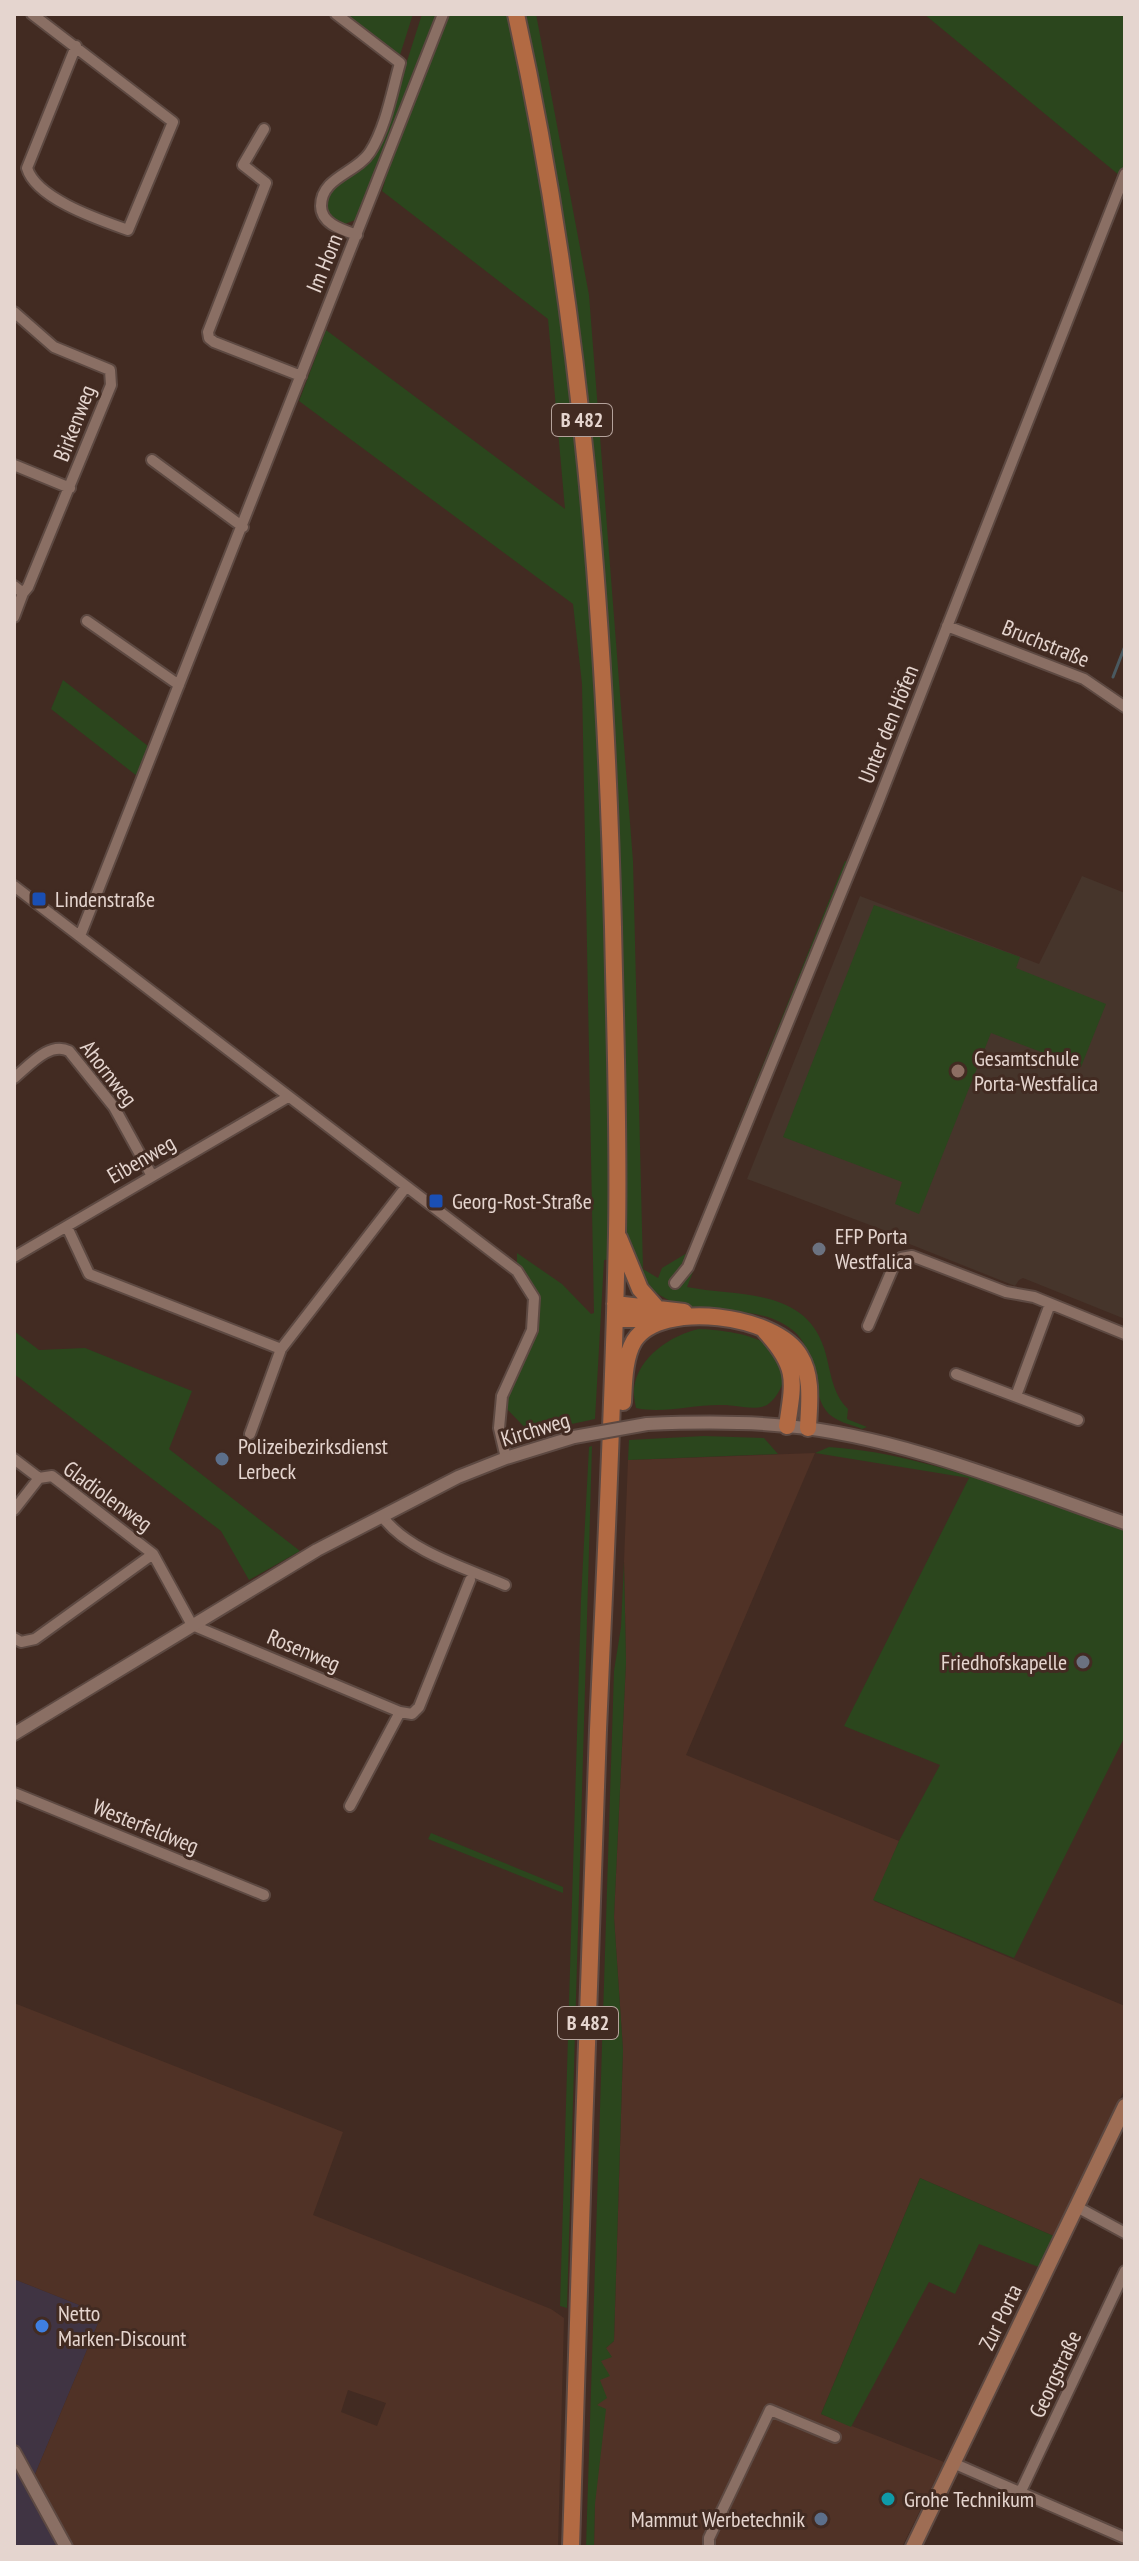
<svg xmlns="http://www.w3.org/2000/svg" width="1139" height="2561" font-family="'PT Sans Narrow',sans-serif">
  <rect width="100%" height="100%" fill="#422b22"/>
  <path fill="#403443" d="M14 2279 102 2314 31 2484 68 2547H14Z"/>
  <path fill="#503226" fill-rule="evenodd" d="M815 1453 686 1755 899 1841 874 1901 1125 2006V2088L1056 2237 920 2178 821 2414 944 2462 902 2547H594L597 2406 601 2361 606 2348 614 2341 623 2050 614 1917 626 1662 624 1562 628 1460Z
    M14 2003 343 2132 313 2215 551 2309 564 2318 558 2547H68L31 2484 102 2314 14 2279ZM348 2390 386 2403 377 2426 341 2412Z"/>
  <path fill="#46352b" d="M1082 876 1125 893V1319L1023 1278 1019 1280 1015 1286 907 1243 886 1231 747 1179 860 896 1039 964Z"/>
  <path fill="#2b461d" d="M345 14H413L400 55Z
    M422 14H536L589 295 633 861 643 1269 658 1278 662 1268 687 1253 845 861 855 866 687 1287C737 1297 804 1287 824 1348 831 1370 831 1392 848 1409L847 1419 867 1427 862 1429C853 1425 841 1423 833 1417 811 1404 818 1356 797 1334 756 1294 686 1327 648 1285 641 1279 639 1266 635 1257L604 1260 595 1419 530 1433 507 1409 499 1394 529 1329 528 1298 517 1278V1253L562 1284 591 1314 594 1313 582 684 573 604 299 401 326 330 565 509 548 319 382 191 385 181 379 173 358 219 342 225 327 214 328 197 340 180 352 173 388 121Z
    M924 14H1125V192L1045 391 1037 388 1119 175Z
    M63 680 148 746 137 776 51 709Z
    M874 905 1020 957 1016 968 1106 1004 1081 1067 991 1033 919 1214 895 1204 902 1182 783 1137Z
    M699 1329C726 1330 794 1337 784 1379 782 1388 774 1401 767 1405 754 1411 736 1405 723 1405 694 1404 664 1414 636 1408 635 1402 633 1394 634 1388 638 1357 671 1335 699 1329Z
    M14 1331 39 1350 85 1348 192 1391 169 1449 300 1551 249 1580 221 1531 14 1374Z
    M704 1436 764 1438 778 1454 628 1460 629 1440Z
    M592 1446 567 2308 560 2306 581 1600 589 1447Z
    M829 1447C927 1453 1032 1499 1125 1530V1736L1014 1958 873 1900 899 1841 940 1765 844 1726 969 1478 815 1453Z
    M624 1562 626 1662 614 1917 623 2050 614 2341 606 2348 612 2357 601 2361 610 2376 600 2380 607 2398 597 2405 606 2409 595 2504 594 2547H586L614 1671 621 1627Z
    M431 1833 563 1887V1893L428 1839Z
    M920 2178 1056 2237 1041 2268 979 2244 955 2294 929 2282 851 2427 821 2414Z"/>
  <g fill="none" stroke-linecap="round" stroke-linejoin="round">
    <path stroke="#4a5960" stroke-width="3" d="M1113 677 1125 646"/>
    <g stroke="#5d4942" stroke-width="14">
      <path id="minor" d="M32 14 173 122 128 230C100 220 36 199 27 168L76 46
        M336 14 400 63C392 91 386 127 370 152 357 173 321 177 321 206 321 224 343 230 357 235
        M264 129 243 165 266 183 208 332 209 338 214 342 301 376
        M14 312 54 347 110 370 111 385 28 587 23 593
        M152 460 243 527
        M14 465 70 488
        M14 586 23 593 14 617
        M87 621 179 685
        M947 626 1084 679 1125 707
        M14 886 517 1271 534 1298 532 1330 502 1396 499 1428 506 1458
        M80 936 443 14
        M14 1078C29 1066 49 1041 69 1051L114 1107 152 1176
        M67 1227 89 1274 281 1349
        M14 1257 288 1097
        M675 1283 688 1267 877 805 1125 174
        M868 1326 895 1263 901 1258 912 1256 1006 1292 1034 1297 1125 1334
        M956 1374 1078 1420
        M1016 1396 1050 1304
        M250 1434 281 1349 406 1187
        M14 1459 39 1478 14 1510
        M39 1478 52 1476 153 1554 192 1625 400 1712 412 1714 419 1707 470 1580
        M382 1516C407 1551 466 1568 505 1585
        M14 1638 21 1642 35 1639 153 1554
        M14 1793 264 1895
        M350 1806 400 1712
        M1077 2207 1125 2233
        M953 2463 1125 2538
        M1020 2493 1125 2271
        M709 2547V2538L770 2410 835 2437"/>
    </g>
    <g stroke="#5d4942" stroke-width="16">
      <path id="tertiary" d="M647 1424C694 1422 740 1421 787 1426 899 1436 1018 1486 1125 1523
        M14 1734 317 1550 458 1477 506 1458 574 1437
        M14 2452 66 2547"/>
    </g>
    <g stroke="#5d4942" stroke-width="18">
      <path id="secondary" d="M913 2547 1125 2106"/>
    </g>
    <g stroke="#5d4942" stroke-width="20">
      <path id="primary" d="M516 14C582 314 605 620 613 927 615 1029 619 1131 617 1233 614 1399 605 1565 598 1730 587 2002 580 2275 571 2547
        M619 1238 640 1289 655 1306
        M615 1304 684 1312
        M615 1319H661
        M765 1331C798 1367 794 1380 787 1426
        M623 1402C624 1383 624 1358 634 1341 661 1299 777 1315 800 1356 813 1377 809 1404 808 1428"/>
    </g>
    <use href="#minor" stroke="#8a6f64" stroke-width="10"/>
    <use href="#tertiary" stroke="#8a6f64" stroke-width="12"/>
    <use href="#secondary" stroke="#9e6d54" stroke-width="14"/>
    <use href="#primary" stroke="#b26a43" stroke-width="16"/>
    <g stroke="#5d4942" stroke-width="16" stroke-linecap="butt">
      <path id="tertiary-bridge" d="M574 1437 647 1424"/>
    </g>
    <use href="#tertiary-bridge" stroke="#8a6f64" stroke-width="12"/>
  </g>
  <g fill="#1a4fb4" stroke="#422b22" stroke-width="3">
    <rect x="31" y="891" width="16" height="16" rx="4"/>
    <rect x="428" y="1193" width="16" height="16" rx="4"/>
  </g>
  <circle fill="#8d6e63" stroke="#422b22" stroke-width="3" cx="958" cy="1071" r="8"/>
  <g fill="#6b7280" stroke="#422b22" stroke-width="3">
    <circle cx="819" cy="1249" r="8"/>
    <circle cx="1083" cy="1662" r="8"/>
  </g>
  <g fill="#5c6f8a" stroke="#422b22" stroke-width="3">
    <circle cx="222" cy="1459" r="8"/>
    <circle cx="821" cy="2519" r="8"/>
  </g>
  <circle fill="#3f7fe0" stroke="#422b22" stroke-width="3" cx="42" cy="2326" r="8"/>
  <circle fill="#0f9aa8" stroke="#422b22" stroke-width="3" cx="888" cy="2499" r="8"/>
  <g text-anchor="middle" dominant-baseline="central" stroke-width="6" stroke-linejoin="round" paint-order="stroke">
    <g fill="#422b22" stroke="#b4a29b" stroke-width="2">
      <rect x="552" y="404" width="60" height="32" rx="6"/>
      <rect x="558" y="2007" width="60" height="32" rx="6"/>
    </g>
    <g font-size="20" font-weight="bold" fill="#e5d5cf">
      <text x="582" y="420">B 482</text>
      <text x="588" y="2023">B 482</text>
    </g>
    <g font-size="22" fill="#e5d5cf" stroke="#422b22">
      <text transform="translate(324 263) rotate(-68)">Im Horn</text>
      <text transform="translate(74 423) rotate(-69)">Birkenweg</text>
      <text transform="translate(1046 643) rotate(22)">Bruchstraße</text>
      <text transform="translate(888 724) rotate(-68)">Unter den Höfen</text>
      <text transform="translate(109 1073) rotate(52)">Ahornweg</text>
      <text transform="translate(141 1159) rotate(-30)">Eibenweg</text>
      <text transform="translate(535 1429) rotate(-17)">Kirchweg</text>
      <text transform="translate(108 1496) rotate(36)">Gladiolenweg</text>
      <text transform="translate(304 1650) rotate(23)">Rosenweg</text>
      <text transform="translate(146 1826) rotate(22)">Westerfeldweg</text>
      <text transform="translate(1000 2317) rotate(-64)">Zur Porta</text>
      <text transform="translate(1055 2374) rotate(-65)">Georgstraße</text>
    </g>
    <g font-size="22" fill="#e5d5cf" stroke="#422b22" text-anchor="start">
      <text x="55" y="899">Lindenstraße</text>
      <text x="974" y="1058">Gesamtschule<tspan x="974" dy="25">Porta-Westfalica</tspan></text>
      <text x="452" y="1201">Georg-Rost-Straße</text>
      <text x="835" y="1236">EFP Porta<tspan x="835" dy="25">Westfalica</tspan></text>
      <text x="238" y="1446">Polizeibezirksdienst<tspan x="238" dy="25">Lerbeck</tspan></text>
      <text x="1067" y="1662" text-anchor="end">Friedhofskapelle</text>
      <text x="58" y="2313">Netto<tspan x="58" dy="25">Marken-Discount</tspan></text>
      <text x="904" y="2499">Grohe Technikum</text>
      <text x="805" y="2519" text-anchor="end">Mammut Werbetechnik</text>
    </g>
  </g>
  <rect width="1139" height="2561" fill="none" stroke="#e5d5cf" stroke-width="32"/>
</svg>
